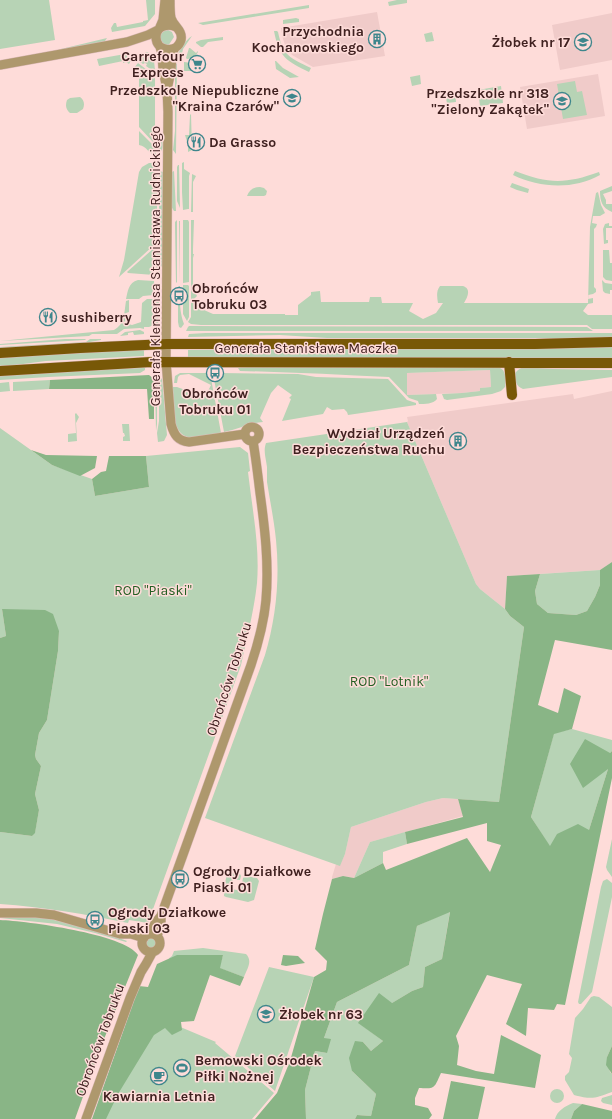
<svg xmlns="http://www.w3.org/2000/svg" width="612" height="1119" font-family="Karla,sans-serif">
  <rect width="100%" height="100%" fill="#fedcd9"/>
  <path fill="#f0cbc9" d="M377 12 385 56 313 67 292 55 286 48 283 39 281 28Z
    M612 13V60L560 70 552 25Z
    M598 74 605 116 527 129 520 87Z
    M490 370 491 387 480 388V391L462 393 407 395 406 373Z
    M612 391V562L600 570 507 576 505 609 480 589 476 584 407 422 408 421 407 417 573 394 574 399Z
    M443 798 458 799 463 816 370 842 354 878 343 876 332 879V877L336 864 340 865 345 854 351 827 426 802Z"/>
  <path fill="#b7d3b5" d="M0 0H49L55 40 0 49Z
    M146 0H155V14L145 26 112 32 111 28 114 23H116L117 27 143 22V21L148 20Z
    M397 0H407V3L389 6 388 2Z
    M309 5V8L203 25 198 23Z
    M296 18 299 19V22L283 24V20Z
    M168 30 172 32 174 37 168 46C158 43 157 32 168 30Z
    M274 31H277L278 32C283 56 290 58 311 68L309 72C287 61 279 58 274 31Z
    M432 32 434 41 426 42 424 34Z
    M192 36 183 49 181 59H176C179 51 185 40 192 36Z
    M223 37V40L208 42 203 47H201L196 43V42L201 40Z
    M107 38 105 41 84 47 57 50Z
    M189 48H190L196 53 198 51V52L194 58 187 59 186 58Z
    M146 52H148L154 61 155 70 153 71 146 66 147 64 145 63 143 64 140 62V60Z
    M125 54 132 59 129 64 126 62 123 63V61L99 66 97 59Z
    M275 61H276L283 68 299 77 290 78 276 69Z
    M184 62 192 63V71H184Z
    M138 63 155 76V142H153L139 127V72L134 68Z
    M175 63 177 64 176 154 173 150 175 131Z
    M420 75 421 84 412 86 410 77Z
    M575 81 577 92 582 91 587 115 563 119 557 84Z
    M501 86 503 103 480 106 478 90Z
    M455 92 456 102 447 103 445 94Z
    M80 97C84 100 85 104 83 109L77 113H70C66 109 65 106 67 100L70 98Z
    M191 114 192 150 188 152V145L185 135H189L190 115Z
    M158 130H160C161 138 166 148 159 154L157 131Z
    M139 131 156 148V155C149 155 147 146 139 145Z
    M184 162V169L190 173 189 176V209H188L183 210 182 192V163Z
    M149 163H157V233L154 245 119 277 124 260 139 172 142 167Z
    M178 165H179L180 208 177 201V167Z
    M160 171 163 172C164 191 163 210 163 229 163 242 165 262 159 273L156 274V246L159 231V172Z
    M174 171 176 211H174L171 206 172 172Z
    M515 171C548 184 566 184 599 172L600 175C573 190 540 188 513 175Z
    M192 174 196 176 193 182V212H191Z
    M512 183 529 189 528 193 517 190 510 187Z
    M612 186V191L603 194 606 200V204H612V212C602 208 600 201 600 191Z
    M260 187 264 188 267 191 266 195 264 196H247C249 190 253 187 260 187Z
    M598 192 601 205 605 213 600 216H593L592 223 597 224 596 227 594 229V287L596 289V292L593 294 588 295V299L593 298V303L588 304 583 311 588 315H612V329H592L587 325H201L191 324 188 322 191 317V220H194L193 249V254H194L193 258V287L197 296 194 299 204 310 213 314H285V315H298V305L311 295V292L320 291 321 302H369L370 297H381L382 303H413L409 311 423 319 436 313 443 303H438C437 297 436 291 440 286H463C472 289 467 298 464 303H588L590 227 596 193Z
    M177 220V282L176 283 175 226V222Z
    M183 220H188L189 222V282L183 283Z
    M179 221H180V282Z
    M609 223V226H612V228H606V240H608V243L604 244 603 229 605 224Z
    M154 248V275L128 273 127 272Z
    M603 250H609L610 263H612V281L606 280 603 277Z
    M138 280 154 281V295L143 296 139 299H126C128 291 128 283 138 280Z
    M602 280 605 283 612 284V290H610V294L605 293 603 291Z
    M183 285H188L189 286V317L187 321 183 314Z
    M179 286H180C180 300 179 310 184 324L181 328 179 327 178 322V299H179L178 288Z
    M147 299H154V325L149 327H144V329L140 328 124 329 117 334H92L89 336 0 341 114 330C125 324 124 313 126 301L129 300V312L126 313 125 323 132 325 141 322 142 303Z
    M156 299 159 300 158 328 155 325Z
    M189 326 587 327 593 331H186L188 327Z
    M140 330 144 332V334L134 335 133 332 128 333V335L120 336 125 332Z
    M206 333H612V338H327L280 335 188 337 189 334Z
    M65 339H86L85 340 0 345V344Z
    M90 339H101V340L84 343 0 349V347L86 342Z
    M313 347H612V359L188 358V350L283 349Z
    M144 349V356L46 361 0 367V357Z
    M249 367 500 368 503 370 505 374 506 381 505 387 501 391 492 394 447 400 444 399 442 394 462 393 480 391V388L491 387 490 370 407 373V395L436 394 437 399C433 404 425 404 419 404L418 401 409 398 389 377C340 375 290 372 240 371L238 368Z
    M523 367 553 369 612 370V377L523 389C516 386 515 381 514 374L518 370Z
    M145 368V370L140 373 48 377 0 380V376L98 369Z
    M180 373H210L221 433C212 435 193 440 185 436 180 434 177 428 175 423L171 387H177L205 397 211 385 189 374 180 375 178 377 177 383H174L175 376Z
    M219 373 298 374 316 377 388 379 407 400 416 403V405L348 415 347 412 344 409 332 410 327 407 323 414 282 421 291 399 289 398 292 395 278 385 271 393 260 418 263 422C249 423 238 429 224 432L213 374H219Z
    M162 378 167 435 164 441 158 442 157 433 159 421V380Z
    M50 380 49 389 13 391V382Z
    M155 381H157V424L156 431Z
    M9 382 10 391 0 392V383Z
    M76 413 79 417 76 423 77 441 68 442V434L76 433 75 414Z
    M407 422 476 584 480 589 505 609 510 616 524 627 499 802 443 798 426 802 351 827 345 854 340 866 205 818 265 655C276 618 280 579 276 540 274 520 270 501 267 482 267 477 267 472 267 467 266 458 263 451 266 443Z
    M122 424H129L130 441H123V437L125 436 124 433H123Z
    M0 428 52 465 92 479 95 496 149 487 146 456 240 447 248 453 250 471 248 472C252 508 260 546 257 583 254 611 247 637 241 665L148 923 129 920 128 923C85 914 43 907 0 904V832L32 836 35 832 39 810 35 794 41 766 36 759 35 755 39 733 47 720 58 651 59 631 2 609 6 636 0 638Z
    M600 570V585L595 597 587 611 576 615 548 613 537 604 535 591 540 574Z
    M572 729 612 740V751L610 753 608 769 589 830 550 847 531 817 554 733Z
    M405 832 407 844 383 852V863L354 878 370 842Z
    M612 839V877L607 870 606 867Z
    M229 872 240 874 241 876 240 880H233L229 885H227L225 883 227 874Z
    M245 876 257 878 259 881 254 900 248 902 226 897 224 896V890L226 888 237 890 241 888 243 878Z
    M607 879 612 883V897L592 992 581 1004H579L578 1002 601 887 603 881Z
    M450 911 442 959 425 967 423 987 412 991 359 1023 383 1041 371 1051 363 1042 352 1071 376 1094 371 1116 357 1115 355 1119H306L305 1090 315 1051 327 1053 324 1038 337 1002 409 965 417 926Z
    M0 917 46 918 103 932 127 941 126 942 95 933 57 924 0 918Z
    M146 943a5 5 0 1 1 10 0a5 5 0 1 1-10 0Z
    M203 948 246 954C253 961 247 969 244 977L219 968 223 955 168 959 172 956 174 951Z
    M269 967 314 977 275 1091 235 1056Z
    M594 996 599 997 612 1007V1046L607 1057 610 1072 612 1074V1092C595 1098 593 1100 574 1095L565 1080V1076L569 1072 572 1058 569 1054 575 1018 583 1009 591 997Z
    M140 1010 216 1042 215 1043 274 1093 252 1119H101Z
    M550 1096a7 7 0 1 1 14 0a7 7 0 1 1-14 0Z
    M612 1095V1105L603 1103 601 1101 602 1098Z
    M573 1103 582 1104 574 1111 571 1119H555C557 1111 565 1106 573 1103Z"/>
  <path fill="#89b586" d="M149 375 154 379V419H149L147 389H49L50 380Z
    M31 450 46 455 97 456 95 468 80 476 52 465Z
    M109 456H146L149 487 95 496 92 479 101 472 106 471Z
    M612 562V650L555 640 538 705 558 713 564 688 581 696 572 729 554 734 531 817 550 846 557 834 578 824 589 830 608 769 583 788 570 764 585 739 610 753 612 751V778L565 1005 557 1004 554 1010 528 1008 526 1036 506 1024 522 984 487 975 456 1036 459 1046 457 1065 476 1071 494 1074 501 1035 541 1055 535 1088 441 1073C434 1088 436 1089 419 1088L415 1098V1105L428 1108 432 1115 429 1119H355L357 1115 371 1116 376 1094 352 1071 349 1058 355 1041 363 1042 371 1051 383 1041 358 1023 379 993 392 1003 412 991 423 987 425 967 442 959 450 912 417 926 409 965 337 1002 324 1038 331 1039 327 1053 315 1051 305 1090 306 1119H255L277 1093 290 1061 314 977 326 970 327 961 315 949 323 914 332 879 343 876 354 878 383 863 386 870 467 838 490 872 501 845 487 841V823L407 844 405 832 463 817 458 799 499 802 524 627 510 616 505 609 507 576 540 574 535 591 537 604 548 613 576 615 587 611 595 597 600 585V570Z
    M2 609 45 610 53 614 59 631 58 651 47 720 39 733 35 755 36 759 41 766 35 794 39 810 35 833 32 836 0 832V638L6 636Z
    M0 920C26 921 125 934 138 955L100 1049 75 1119H0Z
    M177 955H223L220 968 244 977 240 986 210 975 194 1021 181 1022 182 1030 172 1035 165 1028 154 1035 118 1094 106 1119H92L139 986 148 987 157 964Z
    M283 955 298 956 305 963 286 966 281 965Z
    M612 1046V1074L606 1065 607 1057Z
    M451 1081 485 1087 478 1119H443Z
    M582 1104 612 1111V1119H571L574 1111Z"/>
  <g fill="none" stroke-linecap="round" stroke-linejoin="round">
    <g stroke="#dcbab8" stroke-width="10">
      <path id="minor" d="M170 0C170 6 170 13 171 18 174 27 183 30 181 40 177 54 156 52 156 37 156 26 168 23 176 27
        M160 27 163 20 165 0
        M160 47 162 53 163 70 167 89 168 112 166 361 171 424C174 435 178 441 189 442L245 434
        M0 65 127 42 148 35 158 30
        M168 85 171 71 172 53 175 48
        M245 434a7 7 0 1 1 14 0a7 7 0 1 1-14 0Z
        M0 913H36L54 915 120 934H131L144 938
        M142 943a9 9 0 1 1 18 0a9 9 0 1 1-18 0Z
        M150 934 155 923 161 916
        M157 936 161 925V916L251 665C258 644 264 622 266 600 269 564 265 529 260 493 258 476 256 459 253 441
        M86 1119 130 998 141 972 146 964 152 953"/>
    </g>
    <g stroke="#dcbab8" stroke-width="11">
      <path id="major" d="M0 353 80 348 167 344H535L612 342
        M509 362 512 395
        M0 371 151 362 612 363"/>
    </g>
    <use href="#minor" stroke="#ae986d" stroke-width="9"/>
    <use href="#major" stroke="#785807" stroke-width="10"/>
  </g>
  <defs>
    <g id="building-ring" transform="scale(0.9)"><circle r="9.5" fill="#fedcd9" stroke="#3e868c" stroke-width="1.5"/><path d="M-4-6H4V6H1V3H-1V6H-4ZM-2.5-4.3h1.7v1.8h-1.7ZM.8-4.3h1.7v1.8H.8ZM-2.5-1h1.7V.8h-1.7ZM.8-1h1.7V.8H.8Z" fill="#3e868c"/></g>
    <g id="school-ring" transform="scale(0.9)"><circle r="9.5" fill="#fedcd9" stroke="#3e868c" stroke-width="1.5"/><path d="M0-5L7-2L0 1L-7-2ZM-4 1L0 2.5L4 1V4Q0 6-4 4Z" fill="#3e868c"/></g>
    <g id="supermarket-ring" transform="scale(0.9)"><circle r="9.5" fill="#fedcd9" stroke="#3e868c" stroke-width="1.5"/><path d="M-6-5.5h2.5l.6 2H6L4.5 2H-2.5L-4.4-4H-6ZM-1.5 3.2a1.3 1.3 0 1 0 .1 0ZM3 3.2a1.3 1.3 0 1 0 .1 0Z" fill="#3e868c"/></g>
    <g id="restaurant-ring" transform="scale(0.9)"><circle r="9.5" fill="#fedcd9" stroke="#3e868c" stroke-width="1.5"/><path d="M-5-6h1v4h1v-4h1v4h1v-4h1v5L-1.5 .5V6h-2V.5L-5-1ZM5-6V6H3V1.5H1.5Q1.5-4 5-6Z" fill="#3e868c"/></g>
    <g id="bus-ring" transform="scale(0.9)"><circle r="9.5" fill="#fedcd9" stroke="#3e868c" stroke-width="1.5"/><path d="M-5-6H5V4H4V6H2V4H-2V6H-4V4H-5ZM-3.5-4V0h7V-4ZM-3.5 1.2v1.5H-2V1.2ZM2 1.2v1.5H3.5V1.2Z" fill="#3e868c"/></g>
    <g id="stadium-ring" transform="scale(0.9)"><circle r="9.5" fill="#fedcd9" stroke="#3e868c" stroke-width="1.5"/><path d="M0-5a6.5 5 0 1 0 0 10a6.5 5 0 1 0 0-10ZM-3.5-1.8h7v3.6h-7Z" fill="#3e868c"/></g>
    <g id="cafe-ring" transform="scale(0.9)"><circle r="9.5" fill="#fedcd9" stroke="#3e868c" stroke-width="1.5"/><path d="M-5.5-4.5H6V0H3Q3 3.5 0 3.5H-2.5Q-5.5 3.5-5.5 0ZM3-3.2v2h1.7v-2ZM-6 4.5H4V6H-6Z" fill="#3e868c"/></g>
  </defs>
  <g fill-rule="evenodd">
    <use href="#building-ring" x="377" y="39"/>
    <use href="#school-ring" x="583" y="42"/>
    <use href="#supermarket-ring" x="197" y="64"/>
    <use href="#school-ring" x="292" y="98"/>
    <use href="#school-ring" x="562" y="101"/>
    <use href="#restaurant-ring" x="196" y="142"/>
    <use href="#bus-ring" x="179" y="296"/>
    <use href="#restaurant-ring" x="48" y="317"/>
    <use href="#bus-ring" x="215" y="373"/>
    <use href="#building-ring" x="458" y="441"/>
    <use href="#bus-ring" x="180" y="879"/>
    <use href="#bus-ring" x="95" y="920"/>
    <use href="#school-ring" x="266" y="1014"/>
    <use href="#stadium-ring" x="182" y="1068"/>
    <use href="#cafe-ring" x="159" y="1076"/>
  </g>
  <g text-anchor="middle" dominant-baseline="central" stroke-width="3" stroke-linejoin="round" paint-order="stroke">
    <g font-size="14" font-weight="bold" fill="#402120" stroke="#fedcd9" text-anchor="start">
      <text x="364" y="31" text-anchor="end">Przychodnia<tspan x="364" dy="16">Kochanowskiego</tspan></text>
      <text x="570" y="42" text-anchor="end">Żłobek nr 17</text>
      <text x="184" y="56" text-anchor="end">Carrefour<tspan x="184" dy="16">Express</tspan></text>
      <text x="279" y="90" text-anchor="end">Przedszkole Niepubliczne<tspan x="279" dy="16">"Kraina Czarów"</tspan></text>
      <text x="549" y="93" text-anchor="end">Przedszkole nr 318<tspan x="549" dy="16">"Zielony Zakątek"</tspan></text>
      <text x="209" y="142">Da Grasso</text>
      <text x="192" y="288">Obrońców<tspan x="192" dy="16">Tobruku 03</tspan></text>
      <text x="61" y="317">sushiberry</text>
      <text x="215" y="393" text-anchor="middle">Obrońców<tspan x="215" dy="16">Tobruku 01</tspan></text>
      <text x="445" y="433" text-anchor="end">Wydział Urządzeń<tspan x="445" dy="16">Bezpieczeństwa Ruchu</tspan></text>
      <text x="193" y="871">Ogrody Działkowe<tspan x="193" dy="16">Piaski 01</tspan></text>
      <text x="108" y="912">Ogrody Działkowe<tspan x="108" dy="16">Piaski 03</tspan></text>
      <text x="279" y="1014">Żłobek nr 63</text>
      <text x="195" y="1060">Bemowski Ośrodek<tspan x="195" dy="16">Piłki Nożnej</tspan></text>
      <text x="159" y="1096" text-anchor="middle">Kawiarnia Letnia</text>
    </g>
    <g font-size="14" fill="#402120" stroke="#fedcd9">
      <text transform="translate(155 266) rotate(-90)">Generała Klemensa Stanisława Rudnickiego</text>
      <text x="306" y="348">Generała Stanisława Maczka</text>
      <text transform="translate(229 679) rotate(-72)">Obrońców Tobruku</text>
      <text transform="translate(100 1040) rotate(-70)">Obrońców Tobruku</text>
    </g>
    <g font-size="14" fill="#245f22" stroke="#fedcd9">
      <text x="153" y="590">ROD "Piaski"</text>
      <text x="389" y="681">ROD "Lotnik"</text>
    </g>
  </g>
</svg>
